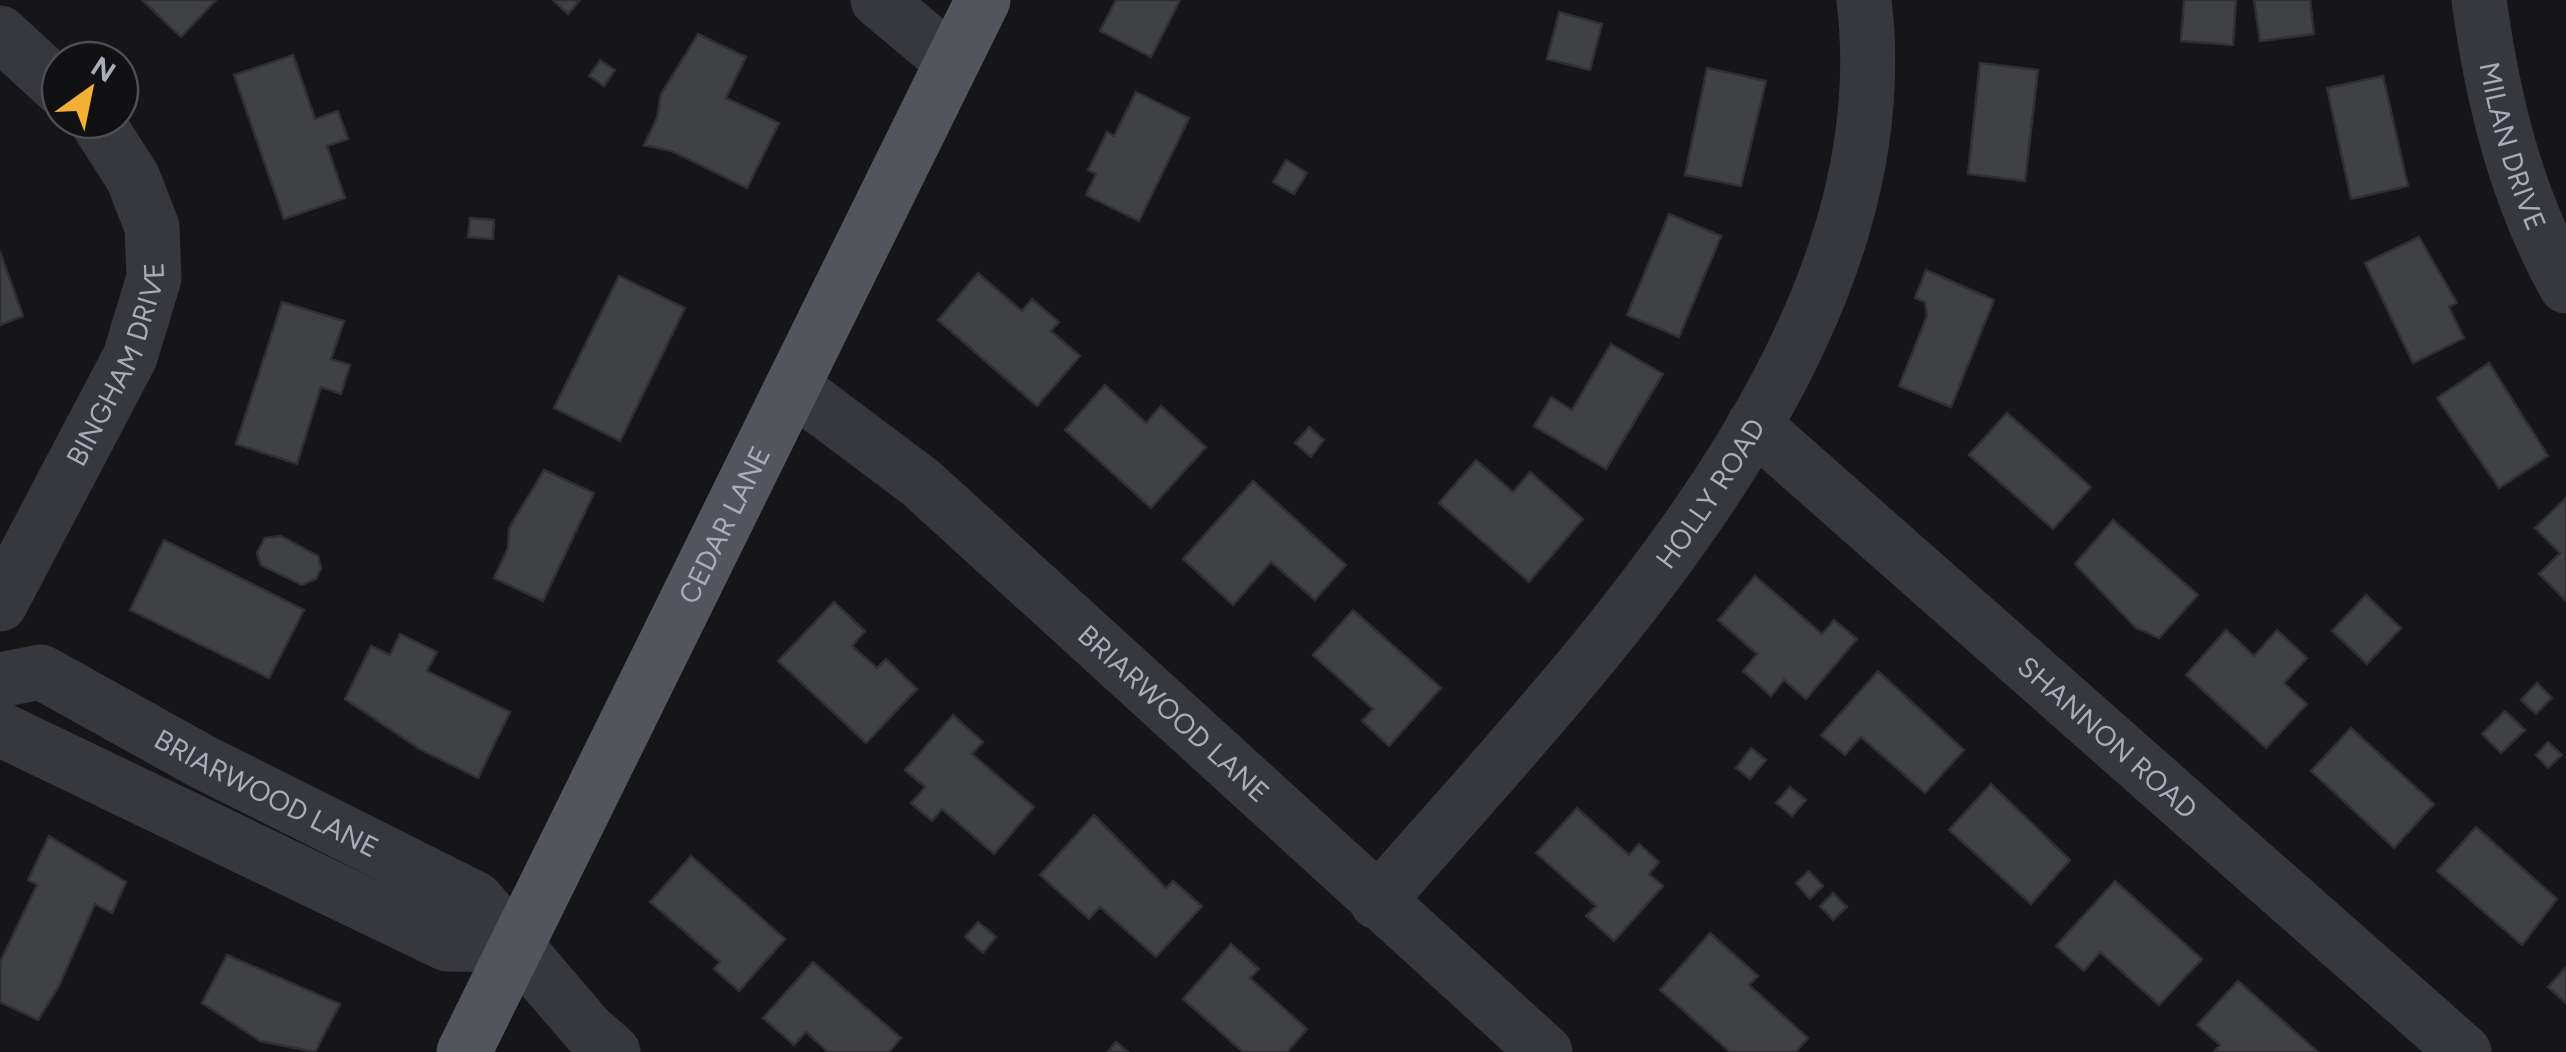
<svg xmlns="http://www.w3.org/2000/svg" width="2566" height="1052" font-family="Figtree,sans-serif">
  <rect width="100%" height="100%" fill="#161618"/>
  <path fill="#404145" stroke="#303034" stroke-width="2.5" d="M142 0H216L181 37Z
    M553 0H580L568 14Z
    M1116 0H1180L1151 57 1100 31Z
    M2184 0H2236L2233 45 2181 41Z
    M2254 0H2310L2314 34 2260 41Z
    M1559 12 1602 24 1590 70 1547 59Z
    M698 34 746 57 726 98 779 123 747 188 671 151 644 145 657 118 661 94Z
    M293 55 315 119 338 111 348 139 327 146 345 198 284 219 234 75Z
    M600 60 615 70 604 86 589 76Z
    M1980 63 2038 70 2025 181 1968 174Z
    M1707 68 1766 81 1741 186 1685 175Z
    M2383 76 2408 186 2351 199 2327 88Z
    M1136 92 1189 118 1139 221 1086 195 1096 174 1088 170 1107 132 1114 136Z
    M1286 160 1307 173 1294 194 1273 182Z
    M1669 214 1721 236 1679 337 1627 315Z
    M470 218 494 220 493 239 468 237Z
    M2419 237 2457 303 2449 307 2464 338 2413 363 2365 263Z
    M0 252 23 316 0 325Z
    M1926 270 1994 300 1951 407 1899 386 1927 316 1925 302 1915 298Z
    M978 273 1022 311 1032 299 1059 322 1051 331 1080 356 1037 406 938 320Z
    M619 276 685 308 620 441 554 408Z
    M282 302 344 321 331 359 350 365 341 394 321 387 297 464 236 444Z
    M1611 344 1663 374 1606 469 1534 426 1551 397 1572 410Z
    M2489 363 2548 456 2499 488 2437 398Z
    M1105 385 1146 423 1161 406 1206 447 1151 508 1065 430Z
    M2007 413 2091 487 2053 529 1969 455Z
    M1309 427 1324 440 1311 457 1295 443Z
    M1476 460 1513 492 1530 472 1583 519 1529 582 1439 503Z
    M544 470 594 493 543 601 494 578 508 548 509 528Z
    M1253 481 1346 565 1315 600 1271 562 1233 605 1183 559Z
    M2566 498V601L2539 574 2560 553 2535 528Z
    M2113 520 2198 595 2159 638 2136 628 2075 564Z
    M281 536 318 556 321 568 316 579 302 585 261 565 257 553 265 538Z
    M164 540 304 610 269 678 130 610Z
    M1755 576 1822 634 1834 620 1857 639 1806 699 1784 680 1771 696 1743 671 1757 654 1718 620Z
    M2366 595 2401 628 2367 664 2332 631Z
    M834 602 865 631 852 646 877 668 886 659 917 689 866 743 778 661Z
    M1353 610 1441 688 1389 746 1362 721 1373 709 1313 655Z
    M2226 630 2254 656 2277 630 2307 658 2284 683 2307 704 2266 748 2186 675Z
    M400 634 437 652 427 671 510 712 478 778 421 750 345 699 371 646 390 655Z
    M1878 671 1964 750 1925 793 1861 737 1845 755 1821 735Z
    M2537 683 2552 698 2536 714 2521 700Z
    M2505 711 2525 730 2501 753 2482 734Z
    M953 715 983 742 972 754 1034 807 994 854 942 809 932 821 911 803 925 787 905 770Z
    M2351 728 2434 804 2394 848 2311 771Z
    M2548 742 2562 755 2548 768 2536 755Z
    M1751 748 1766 760 1750 779 1736 768Z
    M1991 784 2070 860 2031 904 1949 830Z
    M1790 787 1806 800 1792 816 1776 803Z
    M1577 808 1629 855 1639 844 1659 862 1649 874 1663 886 1614 941 1586 916 1596 906 1536 853Z
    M1094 815 1166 888 1173 881 1202 906 1156 957 1100 907 1089 919 1040 875Z
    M2476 827 2557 899 2522 945 2437 871Z
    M49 836 126 882 112 913 95 904 59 986 38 1020 0 1002V962L37 885 28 880Z
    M691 856 785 939 739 991 714 969 720 962 650 902Z
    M1809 871 1823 886 1810 899 1796 883Z
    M2115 881 2202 959 2159 1005 2100 952 2084 971 2056 946Z
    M1833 893 1847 907 1833 920 1820 906Z
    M978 922 996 937 983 953 965 937Z
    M1710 933 1758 976 1749 985 1808 1038 1796 1052H1730L1660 990Z
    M1231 944 1259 969 1250 978 1307 1029 1287 1052H1243L1183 999Z
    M227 955 340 1004 315 1052 260 1041 202 1003Z
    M813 962 901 1038 889 1052H828L806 1032 794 1045 763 1018Z
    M2566 967V1003L2548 987Z
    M2238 981 2318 1052H2214L2220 1045 2197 1025Z
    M1116 1042 1128 1052H1108Z"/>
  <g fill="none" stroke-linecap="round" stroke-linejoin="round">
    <g stroke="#37383d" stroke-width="55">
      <path d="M878 0 952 62"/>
      <path id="s1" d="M2479 0C2493 101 2516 196 2566 286"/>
      <path d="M0 33 60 88"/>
      <path id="s2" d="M793 387 921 483 1545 1052"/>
      <path id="s3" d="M1754 425 2464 1052"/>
      <path id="s4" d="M0 604 130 357 154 278 152 227 133 178 96 120"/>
      <path id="s5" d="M0 680 41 672 201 761 476 899 588 1030 613 1052"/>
      <path d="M0 729 447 944 517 945"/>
      <path id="s6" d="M1377 902C1584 664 1906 344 1864 0"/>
    </g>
    <path stroke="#53555c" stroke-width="55" id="s7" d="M464 1052 983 0"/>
  </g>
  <g text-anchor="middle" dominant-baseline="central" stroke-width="10" stroke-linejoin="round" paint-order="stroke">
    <g font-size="28" fill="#a8adb8" stroke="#111113">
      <text stroke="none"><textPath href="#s1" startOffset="150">MILAN DRIVE</textPath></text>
      <text stroke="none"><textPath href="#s4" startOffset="268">BINGHAM DRIVE</textPath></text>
      <text stroke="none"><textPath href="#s6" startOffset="528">HOLLY ROAD</textPath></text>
      <text stroke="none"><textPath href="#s7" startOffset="588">CEDAR LANE</textPath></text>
      <text stroke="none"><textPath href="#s2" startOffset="502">BRIARWOOD LANE</textPath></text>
      <text stroke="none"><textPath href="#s3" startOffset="472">SHANNON ROAD</textPath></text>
      <text stroke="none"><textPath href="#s5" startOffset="298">BRIARWOOD LANE</textPath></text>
    </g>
  </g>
  <g transform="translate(90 90) rotate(33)"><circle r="48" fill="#111113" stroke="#4d4f55" stroke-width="2.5"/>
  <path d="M0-8L18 38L0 25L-18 38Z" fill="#f2b134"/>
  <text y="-15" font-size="28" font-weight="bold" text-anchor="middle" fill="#a8adb8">N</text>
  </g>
</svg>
